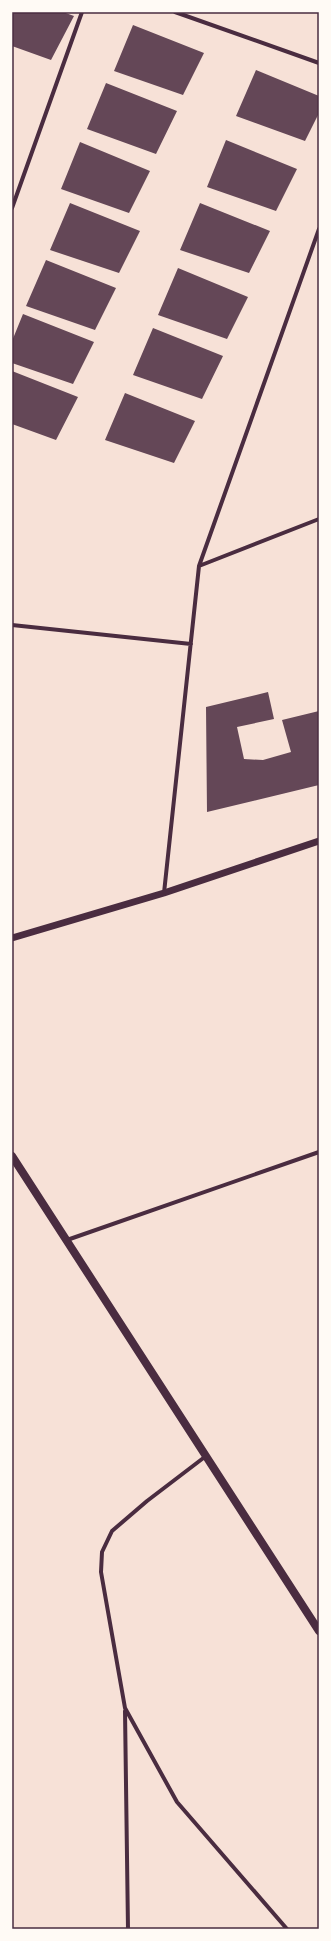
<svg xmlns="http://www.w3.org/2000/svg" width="331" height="1941" font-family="Lato,sans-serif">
  <rect width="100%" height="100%" fill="#f7e1d7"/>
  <path fill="#644757" d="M12 12H63L74 16 51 60 12 46Z
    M133 25 204 53 183 95 114 71Z
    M256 70 319 96V113L305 141 236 116Z
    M106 83 177 111 156 154 87 129Z
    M226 140 297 169 276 211 207 187Z
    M80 142 150 171 129 213 61 189Z
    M70 203 140 231 119 273 50 250Z
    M200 203 270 231 249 273 180 250Z
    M46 260 116 288 95 330 26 306Z
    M178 268 248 297 227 339 158 315Z
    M23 314 94 342 73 384 12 363V341Z
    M153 328 223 356 202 399 133 375Z
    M12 371 78 397 56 440 12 424Z
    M125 393 195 421 174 463 105 440Z
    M268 692 274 719 237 727 244 759 263 760 291 752 282 720 319 711V785L207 812 206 707Z"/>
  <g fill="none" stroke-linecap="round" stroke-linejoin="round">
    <path stroke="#4a2c40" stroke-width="4" d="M175 12 319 63
      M12 208 82 12
      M199 566 319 519
      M12 625 191 644
      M164 893 199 566 319 229
      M67 1240 319 1152
      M206 1456 147 1501 112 1531 102 1552 101 1572 125 1708 177 1802 287 1929
      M125 1711 128 1929"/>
    <path stroke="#4a2c40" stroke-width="7" d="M12 938 164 893 319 841"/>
    <path stroke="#4a2c40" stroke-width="8" d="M12 1156 319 1631"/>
  </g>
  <rect width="331" height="1941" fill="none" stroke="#fffaf5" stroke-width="26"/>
  <rect x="13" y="13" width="305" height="1915" fill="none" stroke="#4a2c40" stroke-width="1.5"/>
</svg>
